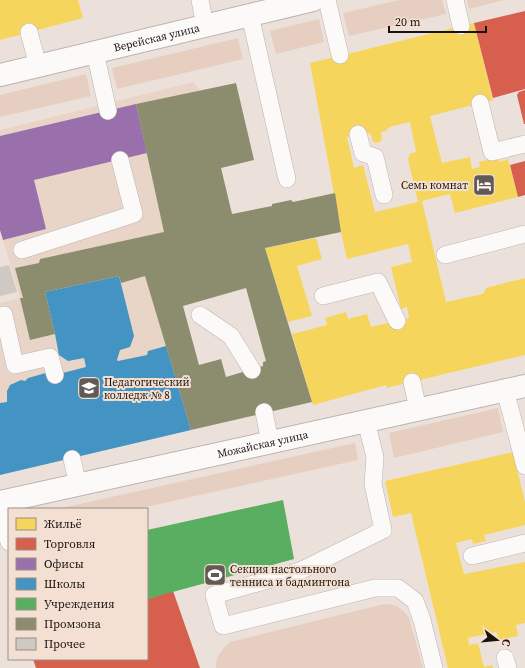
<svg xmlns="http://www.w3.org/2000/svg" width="525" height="668" font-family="'Source Serif 4',serif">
  <rect width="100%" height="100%" fill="#ece1da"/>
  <path fill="#e8d5c8" d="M193 82 201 91 221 168 241 253 146 277 191 430 0 475V303L20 298 0 230V130Z"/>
  <path fill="#e6cfc0" d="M399 0H442L446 14 349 36 343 13Z
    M467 0H504L469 9Z
    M319 19 324 42 276 54 270 31Z
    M238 38 243 59 117 89 112 68Z
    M86 74 91 96 0 117V95Z
    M498 408 503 432 394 458 389 433Z
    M355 443 358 460 137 509H57Z
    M384 604C396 604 403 608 409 618L423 668H216C215 657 222 649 230 642Z"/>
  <path fill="#f6d55c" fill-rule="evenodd" d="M0 0H78L83 18 0 40Z
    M474 23 493 100 430 116 442 163 470 157 472 169 480 167 479 162 498 157 499 162 508 159 518 197 455 213 450 194 422 201 446 302 483 294 486 288 525 278V355L386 388V385L313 405 292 334 327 325 325 318 346 312 348 319 367 314 371 327 409 318 407 307 401 309 391 267 412 262 408 244 347 259 341 232 310 63ZM410 122 416 152 410 154 408 159 418 202 375 212 363 165 354 168 347 137 368 133 371 134 372 140 375 143 380 142 382 139 381 132 385 131 390 127Z
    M316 238 322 259 297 266 312 316 288 322 265 248Z
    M513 452 525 502V525L484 535 486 541 473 544 472 539 456 543 464 574 525 562V623L516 625 518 636 499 640 496 632 468 638 469 645 478 643 484 667 492 665 493 668H448L411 513 393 517 385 481Z"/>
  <path fill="#d6604d" d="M525 11V89L493 98 474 23Z
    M525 90V124H524L517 95 519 92Z
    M525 161V195L518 197 510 165Z
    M173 591 200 668H36L33 659H147V599Z"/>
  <path fill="#9970ab" d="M136 104 147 153 34 180 46 229 3 240 0 230V136Z"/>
  <path fill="#4393c3" d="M119 276 134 336 130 347 120 350 117 360 118 361 147 355 148 351 166 346 191 430 0 475V403L7 402V391L10 385 21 380 25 381 28 378 46 373 55 375 86 367 84 358 68 361 59 355 55 334 45 292Z"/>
  <path fill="#5aae61" d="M283 500 294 559 147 599V530Z"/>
  <path fill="#8c8c6e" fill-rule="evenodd" d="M236 83 254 160 221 168 232 214 272 206V204L291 200 293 202 335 193 341 232 265 248 312 402 191 430 145 276 121 283 119 276 45 292 55 334 30 340 20 298H23L15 268 39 263 40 259 164 232 136 104ZM246 288 266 361 263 362V366L226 377 221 359 199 365 183 306Z"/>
  <path fill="#d0c8c3" d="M9 265 17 292 0 296V267Z"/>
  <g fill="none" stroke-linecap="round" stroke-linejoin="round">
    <g stroke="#bcb3ae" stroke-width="18">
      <path id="lane" d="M200 0 205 26
        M327 0 340 55
        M455 0 461 26
        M250 15 287 179
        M29 32 38 66
        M95 52 108 111
        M480 103 492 152 525 144
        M358 134 363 153 375 157 384 195
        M22 250 134 214 120 160
        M445 255 525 234
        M323 296 378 282 397 321
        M4 315 15 365 50 357 55 375
        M200 315 231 336 252 370
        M412 382 418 409
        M505 390 525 466
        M264 412 270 442
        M366 421 375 457 373 484 383 530 300 571 214 595 223 626 375 588H398L415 601 422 620 434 668
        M72 459 78 485
        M0 507 9 542
        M472 556 525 543
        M505 658 508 668"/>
    </g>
    <g stroke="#bcb3ae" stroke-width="24">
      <g id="street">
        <path id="s1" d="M0 75 313 0"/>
        <path id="s2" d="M0 502 525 386"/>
      </g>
    </g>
    <use href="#lane" stroke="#fcfaf9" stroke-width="17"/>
    <use href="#street" stroke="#fcfaf9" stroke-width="22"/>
  </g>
  <defs>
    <g id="hotel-square" transform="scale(1.15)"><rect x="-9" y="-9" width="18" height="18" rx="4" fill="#635a55" stroke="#f3e0d3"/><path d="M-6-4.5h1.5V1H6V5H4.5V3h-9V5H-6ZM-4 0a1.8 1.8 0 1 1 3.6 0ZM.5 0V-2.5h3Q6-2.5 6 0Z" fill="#fff"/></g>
    <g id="university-square" transform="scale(1.15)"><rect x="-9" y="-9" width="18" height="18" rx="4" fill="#635a55" stroke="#f3e0d3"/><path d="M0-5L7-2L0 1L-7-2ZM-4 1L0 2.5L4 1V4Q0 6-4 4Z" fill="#fff"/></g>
    <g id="stadium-square" transform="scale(1.15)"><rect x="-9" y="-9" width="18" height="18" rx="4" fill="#635a55" stroke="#f3e0d3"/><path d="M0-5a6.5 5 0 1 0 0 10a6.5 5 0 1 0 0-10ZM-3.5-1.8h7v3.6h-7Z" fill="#fff"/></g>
  </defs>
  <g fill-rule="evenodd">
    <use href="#hotel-square" x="484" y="185"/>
    <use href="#university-square" x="89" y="388"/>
    <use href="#stadium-square" x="215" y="575"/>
  </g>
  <g text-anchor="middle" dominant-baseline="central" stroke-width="4" stroke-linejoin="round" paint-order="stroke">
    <g font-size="11" fill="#19120e" stroke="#f3e0d3">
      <text stroke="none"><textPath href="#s1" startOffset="161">Верейская улица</textPath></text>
      <text stroke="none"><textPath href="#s2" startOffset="269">Можайская улица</textPath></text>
    </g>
    <g font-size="11" fill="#19120e" stroke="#f3e0d3" text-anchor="start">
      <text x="468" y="185" text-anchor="end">Семь комнат</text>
      <text x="104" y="382">Педагогический<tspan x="104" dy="13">колледж № 8</tspan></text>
      <text x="230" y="569">Секция настольного<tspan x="230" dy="13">тенниса и бадминтона</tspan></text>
    </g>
  </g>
  <rect x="8" y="508" width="140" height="152" fill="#f3e0d3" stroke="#9c8e84"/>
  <rect x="16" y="518" width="20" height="12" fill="#f6d55c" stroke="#9c8e84"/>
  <text x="44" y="528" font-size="12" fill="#19120e">Жильё</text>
  <rect x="16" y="538" width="20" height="12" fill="#d6604d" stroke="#9c8e84"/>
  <text x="44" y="548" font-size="12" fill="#19120e">Торговля</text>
  <rect x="16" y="558" width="20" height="12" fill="#9970ab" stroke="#9c8e84"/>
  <text x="44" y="568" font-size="12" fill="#19120e">Офисы</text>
  <rect x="16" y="578" width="20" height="12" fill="#4393c3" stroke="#9c8e84"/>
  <text x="44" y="588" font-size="12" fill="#19120e">Школы</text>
  <rect x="16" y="598" width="20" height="12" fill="#5aae61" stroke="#9c8e84"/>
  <text x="44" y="608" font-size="12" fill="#19120e">Учреждения</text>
  <rect x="16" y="618" width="20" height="12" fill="#8c8c6e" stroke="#9c8e84"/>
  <text x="44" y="628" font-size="12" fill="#19120e">Промзона</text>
  <rect x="16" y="638" width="20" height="12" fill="#d0c8c3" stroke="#9c8e84"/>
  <text x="44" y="648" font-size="12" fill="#19120e">Прочее</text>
  <g transform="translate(497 640) rotate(106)" stroke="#f3e0d3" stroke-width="3" paint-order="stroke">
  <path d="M0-3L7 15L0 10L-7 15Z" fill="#19120e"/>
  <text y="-6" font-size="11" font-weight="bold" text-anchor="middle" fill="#19120e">С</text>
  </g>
  <path d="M389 26v6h97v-6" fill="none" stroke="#19120e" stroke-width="2"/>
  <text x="395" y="26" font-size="12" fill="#19120e" stroke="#f3e0d3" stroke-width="3" paint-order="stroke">20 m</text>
</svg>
